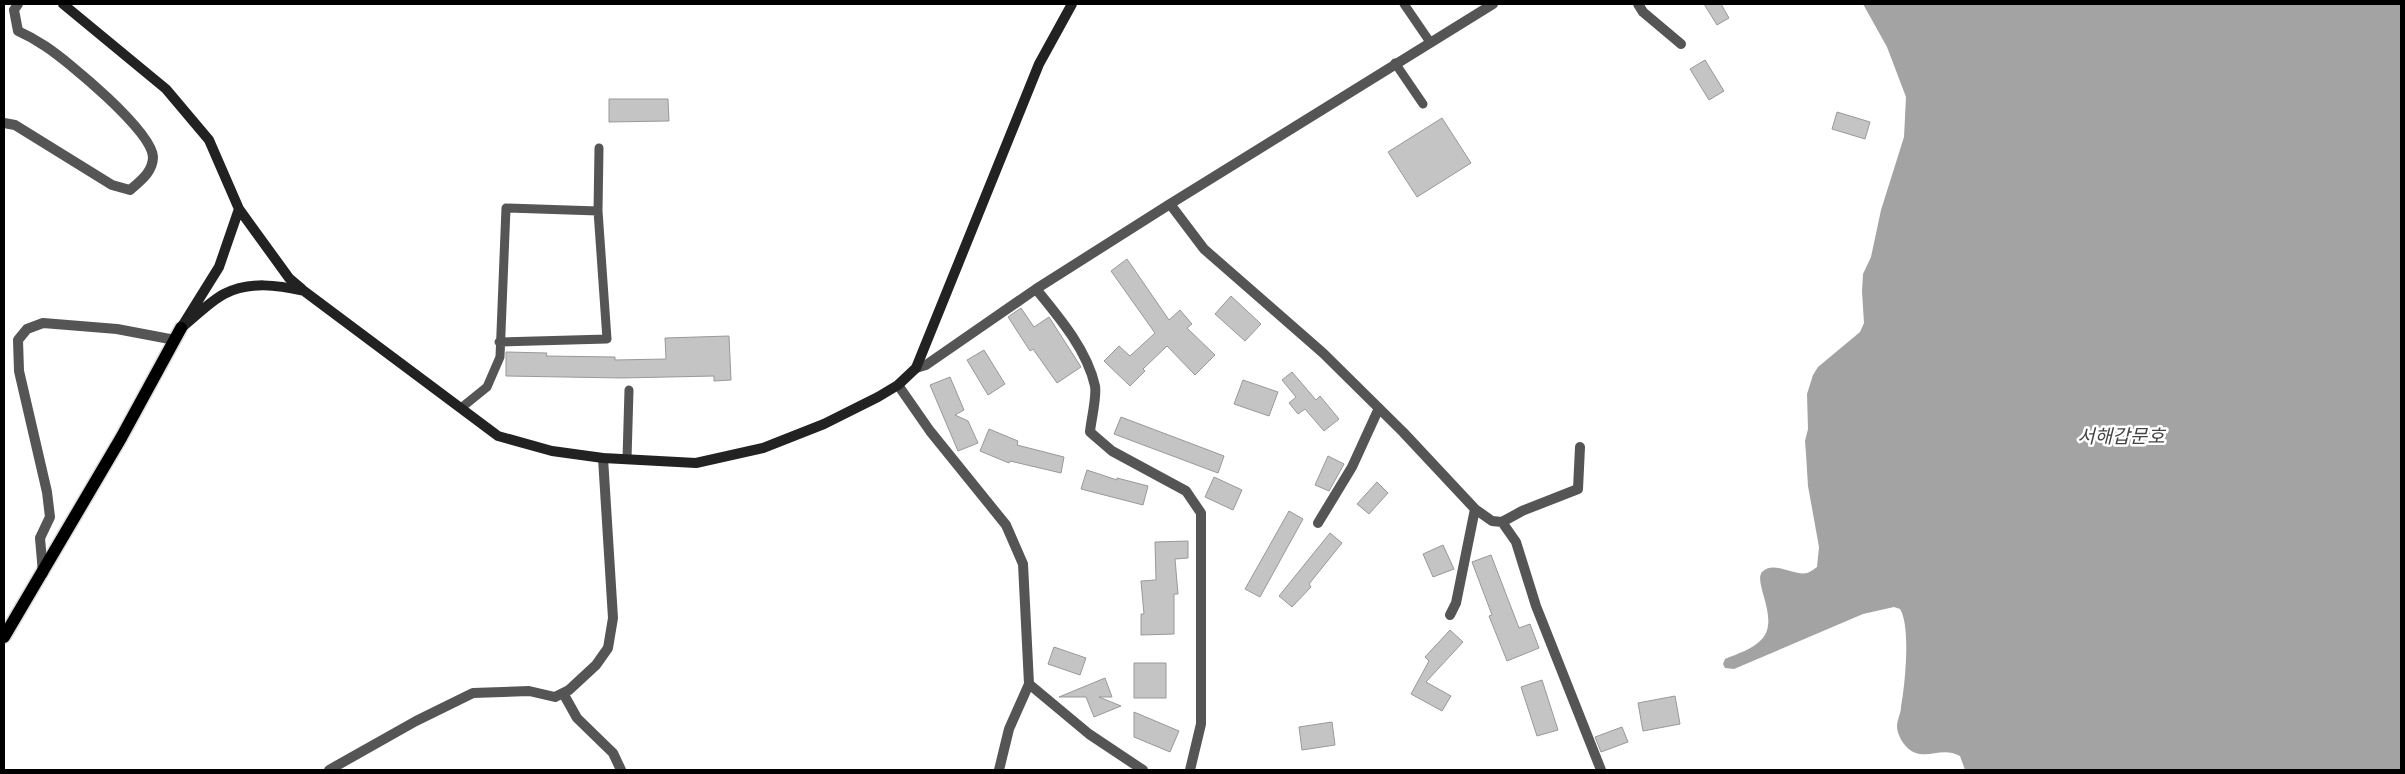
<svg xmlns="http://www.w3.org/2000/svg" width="2405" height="774" font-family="'Space Grotesk','Noto Sans KR',sans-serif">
  <rect width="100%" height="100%" fill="#fff"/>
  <path fill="#a3a3a3" d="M1863 4H2401V770H1965L1960 756C1943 747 1930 758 1916 753 1906 750 1897 736 1897 726 1897 720 1901 713 1901 707 1905 686 1911 626 1900 609L1894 607 1863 614 1734 669 1725 668 1723 664 1725 659C1737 654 1753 649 1762 639 1780 619 1753 583 1762 572 1773 560 1794 576 1807 573 1810 572 1814 569 1817 567L1819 547 1808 486 1806 454 1805 441 1808 429 1807 394 1813 375 1818 367 1860 332 1864 323 1862 291 1863 274 1871 257 1881 210 1904 137 1906 97 1887 47Z"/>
  <path fill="#c4c4c4" stroke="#999" d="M1704 4H1721L1729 18 1717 25Z
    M1705 60 1724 91 1709 100 1690 69Z
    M609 99H668L669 121 609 122Z
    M1837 112 1870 122 1865 139 1832 129Z
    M1442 118 1471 163 1417 197 1388 152Z
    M1127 259 1169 320 1180 310 1192 324 1187 328 1215 355 1195 375 1167 346 1143 369 1145 371 1130 386 1104 361 1119 346 1130 356 1155 333 1111 271Z
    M1231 296 1261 324 1245 341 1215 314Z
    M1021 308 1034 327 1049 317 1081 367 1057 383 1033 349 1030 351 1008 317Z
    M729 336 731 380 714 381V376L621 378 506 376V352L547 353 546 356 615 357V360L666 359 665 338Z
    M984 350 1005 384 988 395 967 360Z
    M1292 372 1316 400 1320 396 1339 419 1324 431 1305 409 1298 414 1289 403 1296 397 1282 380Z
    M950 377 964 410 955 415 968 421 978 443 958 451 930 385Z
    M1243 380 1278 392 1269 416 1234 404Z
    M1121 417 1224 456 1218 473 1114 434Z
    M989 429 1018 441 1017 445 1064 457 1061 473 1010 461 1009 463 980 451Z
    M1328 456 1344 464 1329 491 1315 485Z
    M1087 470 1117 480V478L1148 486 1143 505 1081 489Z
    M1214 477 1242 490 1233 510 1205 497Z
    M1377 482 1388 493 1369 514 1357 504Z
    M1289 511 1303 519 1260 597 1245 589Z
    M1330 533 1342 543 1309 584 1311 587 1292 607 1279 596Z
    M1188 541V558L1175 559 1178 594H1174V634L1141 635V614H1144L1141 581 1156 580 1155 542Z
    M1443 545 1454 569 1433 577 1423 554Z
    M1491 555 1519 628 1530 624 1539 648 1507 661 1489 616 1492 615 1472 562Z
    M1450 630 1463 642 1426 682 1451 696 1442 711 1411 694 1429 661 1425 657Z
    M1054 647 1086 658 1080 675 1048 664Z
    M1134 663H1166V698H1134Z
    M1105 678 1112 697H1099L1121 706 1094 717 1086 697H1059Z
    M1542 680 1558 730 1537 736 1521 687Z
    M1675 696 1680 724 1643 731 1638 703Z
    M1134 712 1179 731 1170 752 1134 737Z
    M1332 722 1335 745 1302 750 1299 727Z
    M1622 727 1628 742 1601 752 1595 737Z"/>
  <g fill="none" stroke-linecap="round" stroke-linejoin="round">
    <g stroke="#dbdbdb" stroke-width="15">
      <path id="primary" d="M4 637 121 438 181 328"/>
    </g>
    <path stroke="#555" stroke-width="9" d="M1404 4 1430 42
      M1395 63 1423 104
      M499 342 607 339 598 211
      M461 408 487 387 500 357 506 208 598 211 599 148
      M627 459 629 390"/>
    <path stroke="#555" stroke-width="10" d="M1638 4 1643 12 1681 44
      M4 123 15 125 112 185 130 190C140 181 153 172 153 157 152 131 68 61 45 46 36 40 27 35 18 31L14 10 18 4
      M1170 204 1493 4
      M1036 289C1059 317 1087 350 1095 386 1097 397 1091 420 1090 432L1112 451 1186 491 1201 513V724L1190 770
      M916 368 926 365 1036 289 1170 204 1204 249 1323 353 1403 432 1475 509 1492 521 1502 522 1516 542 1536 606 1601 770
      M898 385 930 431 1006 525 1023 564 1029 684 1009 729 999 770
      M1502 522 1522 511 1578 489 1580 447
      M1318 523 1352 467 1379 408
      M43 573 40 538 50 517 47 492 19 371 18 340 27 329 43 323 117 329 175 340
      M1450 615 1456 603 1475 509
      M1029 684 1089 734 1143 770
      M563 693 577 718 613 753 621 770
      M329 770 416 721 473 693 529 691 555 697 569 690 596 665 608 648 613 618 603 458"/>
    <path stroke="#222" stroke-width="10" d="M63 4 166 89 209 140 239 209 219 267 181 328C194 318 209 302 224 294 249 281 278 285 304 291L498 436 552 451 603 458 696 463 763 448 824 424 878 397 898 385 916 368 1039 64 1072 4
      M239 209 289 278 302 289"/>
    <use href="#primary" stroke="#000" stroke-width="12"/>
  </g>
  <g text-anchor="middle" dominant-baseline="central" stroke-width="5" stroke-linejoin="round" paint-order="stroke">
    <g font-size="19" font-style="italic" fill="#444" stroke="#fff">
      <text x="2121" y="436">서해갑문호</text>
    </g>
  </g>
  <rect width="2405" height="774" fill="none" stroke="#000000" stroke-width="10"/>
</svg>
